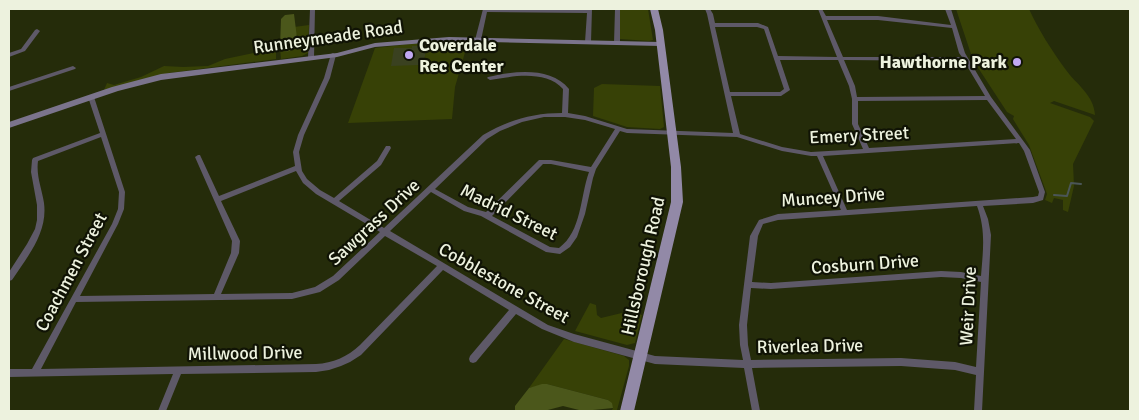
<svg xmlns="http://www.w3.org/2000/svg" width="1139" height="420" font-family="Signika,sans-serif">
  <rect width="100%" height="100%" fill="#252c0a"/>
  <path fill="#374106" d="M618 9H648L653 40 649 41 620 39 618 32Z
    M956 9H1029C1038 29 1052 51 1066 70 1076 84 1094 95 1095 115L1054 101 1050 103 1090 117 1094 121 1073 164 1074 186 1068 212 1063 210V200L1054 198 1052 203 1045 200 1047 194 1029 145 1013 119 1014 116 1007 112 973 60Z
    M309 25 308 53 302 56 281 59 280 47 283 51 293 49V43L297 37 294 27Z
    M429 42H468L455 87 452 119 348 123 375 48Z
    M276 45V59L169 73 104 90 107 83 114 85 141 77 164 66 183 67 208 66 225 59 272 49Z
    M602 84 660 86 664 127 660 129 627 127 593 116 594 88Z
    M590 303 596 305 597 315 601 318 626 312 642 315 635 343 627 345 575 331Z
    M564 339 624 356 629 360V366L617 410H612L613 408 608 400 547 384 529 388Z"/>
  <path fill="#4b571b" d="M294 14 297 38 293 43 292 50 286 52 280 47 281 19 285 15Z
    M542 384H547L608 400 612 403 613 408 583 411 563 406 544 411H515V406L529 388Z"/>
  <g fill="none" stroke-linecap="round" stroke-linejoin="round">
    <path stroke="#4b5657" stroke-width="2" d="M1054 195 1067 196 1071 183 1081 184"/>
  </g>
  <path fill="#3a4120" d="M412 46H427L424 60H420L419 65 391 66 394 48H412Z"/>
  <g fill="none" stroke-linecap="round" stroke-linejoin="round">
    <path fill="#5e5968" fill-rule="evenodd" d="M310 9H315L314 58 311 60 308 58Z
      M483 9 587 10 588 9H592L591 42 588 44 585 42 587 13 487 12 481 40 480 41H476L475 40Z
      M615 9H620V43L617 45 614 43Z
      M705 9H710L713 14 715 23H758L768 27 778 56 837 57 818 9H822L826 16H878L951 25 945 9H951L965 53 991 97 1030 150 1045 192 1043 200 1033 203 983 206 988 219 991 235 982 411H974L976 375 955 370 901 366 752 368 760 411H752L744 368 655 364 574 342 542 329 516 314 476 362 473 363 470 362 469 359 470 356 509 310 443 270 361 355 350 362 341 366 329 370 316 372 181 374 166 411H158L173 374 9 377V369H32L112 224 118 209 119 192 101 137 38 161C36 176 42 189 44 203 48 233 27 257 12 280L9 281V272L27 244 35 229 37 220V205L31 172 32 160 33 158 100 133 88 97 89 96 91 95 94 97 125 192 124 209 118 224 80 296 214 294 231 253 232 241 195 157 198 155H200L219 196 295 166 293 152 298 135 324 78 331 54 333 53 336 55 330 78 304 135 299 152 302 171 307 179 320 190 334 198 377 161 386 146H390L391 148 381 165 339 201 384 228 483 135C508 120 533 113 562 113L563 89C546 70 513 76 490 80L487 78 488 77C513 71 551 66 569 89L568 113 585 116 627 129 733 133 707 14ZM827 20H878L952 28 959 53 962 57H843ZM715 27H757L764 29 784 89 780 92H730ZM780 60H838L849 86 852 99V124L863 149 811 152 782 147 740 134 731 96H781L790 90ZM844 60 964 61 985 96 857 97 855 86ZM987 100 1016 139 869 148 858 124V101ZM544 117H565L585 120 615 129 591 167 551 160H539L486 212 468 207 435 189 487 139 500 131 522 122ZM620 131 627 133 737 137 782 151 811 156H817L841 210 778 214 759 220 750 236 739 325 740 345 743 360 655 356 574 334 548 325 390 231 431 192 464 211 481 216 546 252 560 254 570 247 577 237 585 214 593 178 596 169ZM1019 143 1024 151 1039 192 1038 196 1033 197 847 210 823 156ZM543 164H551L589 172C580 197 582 231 559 248L550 247 492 216ZM296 171 303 183 316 194 380 232 333 276 315 287 292 293 221 294 239 253 240 241 221 201ZM977 206C986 231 983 250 981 276L961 272 941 271 771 283 752 282 758 236 763 224 778 220ZM385 236 437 266 360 345C347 357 333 363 316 364L41 369 76 302 292 299 320 292 339 280ZM941 277 961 278 981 282 976 367 955 362 901 358 751 360 748 345 747 325 751 288 771 289Z
      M37 29 40 31 25 51 9 57V53L21 49 35 30Z
      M73 66 76 68 75 69 9 91V87Z"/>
    <path fill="#7b748c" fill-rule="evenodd" d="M449 37 660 42 664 44 660 46 449 41 375 47 337 57 161 80 118 91 9 128V122L112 87 161 74 337 53 375 43Z"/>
    <path fill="#9289a7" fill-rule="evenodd" d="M650 9H658L663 30 681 167 683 202 634 411H620L671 202V167L655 30Z"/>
  </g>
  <g fill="#c1a8f3" stroke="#101305" stroke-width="2">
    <circle cx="409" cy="55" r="5"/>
    <circle cx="1017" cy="62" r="5"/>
  </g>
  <g text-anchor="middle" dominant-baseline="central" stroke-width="4.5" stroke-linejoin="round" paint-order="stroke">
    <g font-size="18" fill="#edf2de" stroke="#101305">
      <text transform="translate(328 37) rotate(-8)">Runneymeade Road</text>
      <text transform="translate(859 135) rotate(-3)">Emery Street</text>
      <text transform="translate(833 197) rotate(-4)">Muncey Drive</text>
      <text transform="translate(509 212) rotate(26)">Madrid Street</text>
      <text transform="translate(374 222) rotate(-43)">Sawgrass Drive</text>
      <text transform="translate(865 264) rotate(-4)">Cosburn Drive</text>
      <text transform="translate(643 266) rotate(-77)">Hillsborough Road</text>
      <text transform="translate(71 272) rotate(-62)">Coachmen Street</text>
      <text transform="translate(504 283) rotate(29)">Cobblestone Street</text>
      <text transform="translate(968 306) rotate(-87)">Weir Drive</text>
      <text transform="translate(810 346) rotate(-1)">Riverlea Drive</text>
      <text transform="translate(245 353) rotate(-1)">Millwood Drive</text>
    </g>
    <g font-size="18" font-weight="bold" fill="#edf2de" stroke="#101305" text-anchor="start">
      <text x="419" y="45">Coverdale<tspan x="419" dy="21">Rec Center</tspan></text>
      <text x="1007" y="62" text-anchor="end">Hawthorne Park</text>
    </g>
  </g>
  <rect width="1139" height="420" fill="none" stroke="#edf2de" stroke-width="20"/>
</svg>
